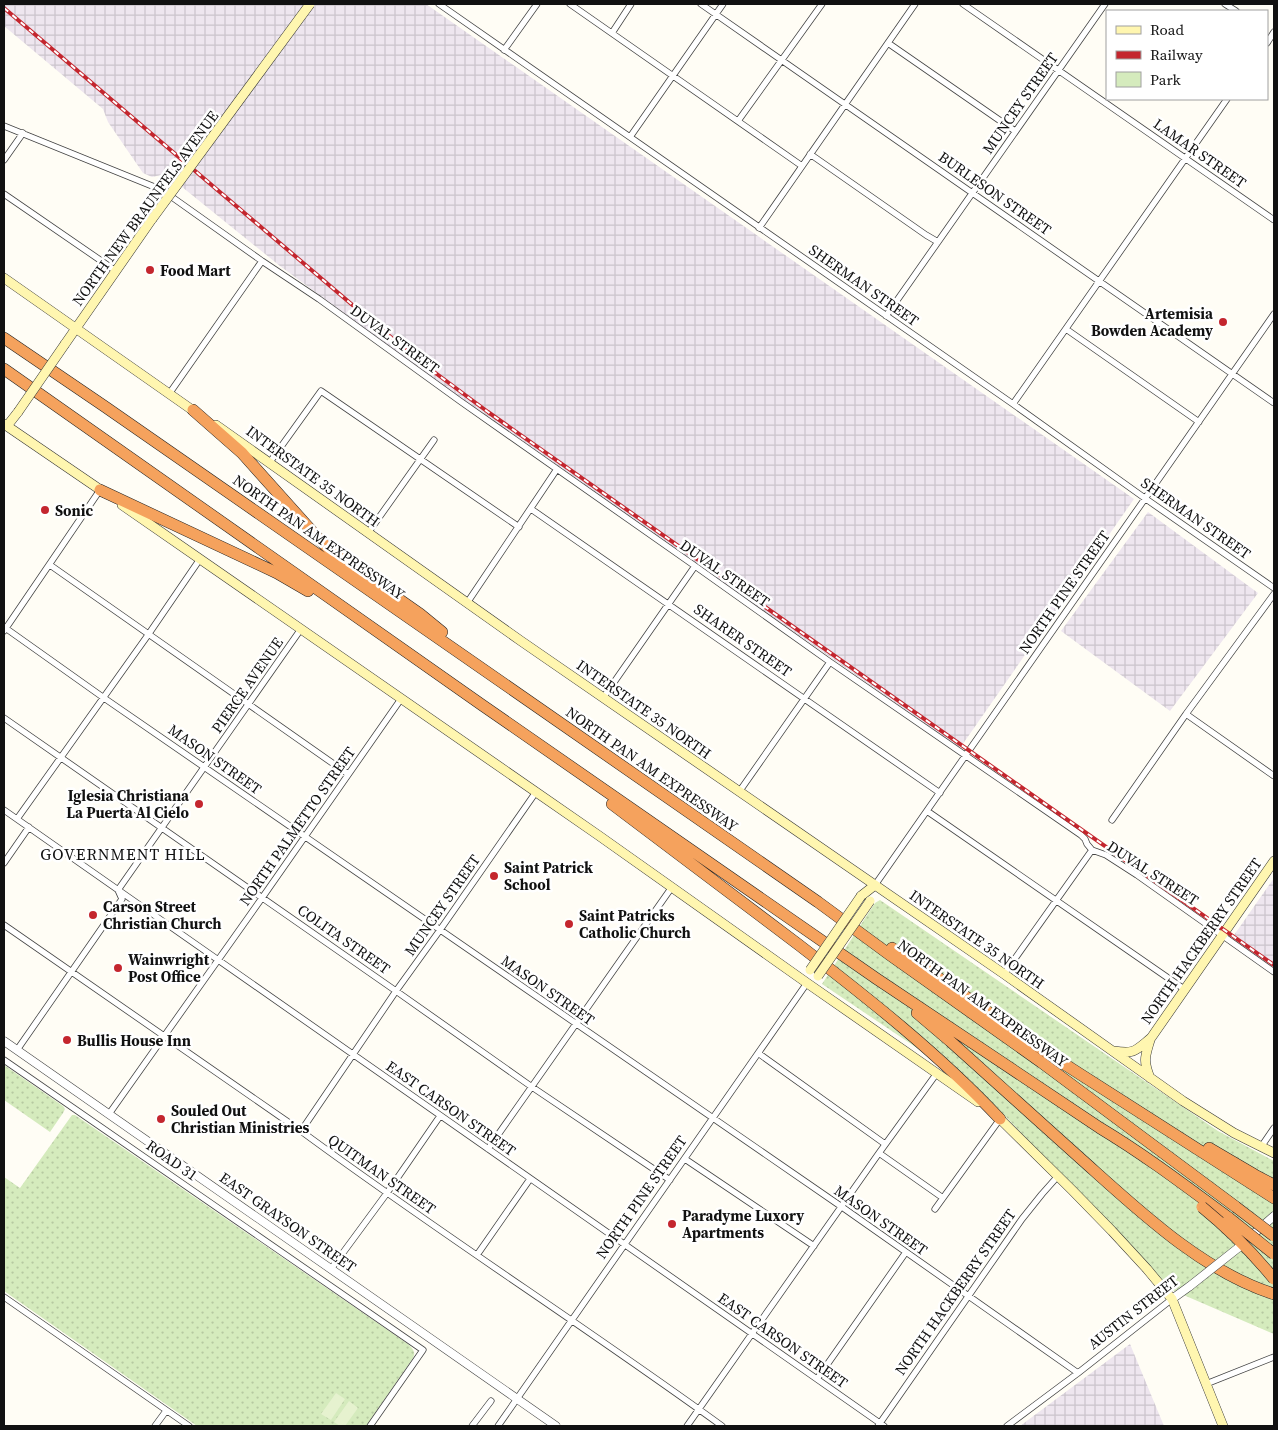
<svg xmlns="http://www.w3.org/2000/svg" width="1278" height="1430" font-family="'Source Serif 4',serif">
  <defs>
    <pattern id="industrial-grid" width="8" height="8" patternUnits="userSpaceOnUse" patternTransform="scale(1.25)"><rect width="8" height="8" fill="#eee6ef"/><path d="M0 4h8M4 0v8" fill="none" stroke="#cbc4cc"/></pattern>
    <pattern id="green-dots" width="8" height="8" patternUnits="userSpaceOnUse" patternTransform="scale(1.25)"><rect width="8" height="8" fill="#d5ebbd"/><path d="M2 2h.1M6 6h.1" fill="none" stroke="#b6c8a1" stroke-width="1.8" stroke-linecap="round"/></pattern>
  </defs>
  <rect width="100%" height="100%" fill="#fffdf5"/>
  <path fill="url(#industrial-grid)" d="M4 4H426L1134 499 960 748 448 390 280 266 166 174 152 177 143 173 108 122 103 109 4 26Z
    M1148 512 1258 593 1170 711 1061 631Z
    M1274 878V968L1232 938Z
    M1130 1344 1164 1426H1020Z"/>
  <path fill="url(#green-dots)" d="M880 900 1218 1131 1274 1161V1334L1172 1290 1006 1117 917 1048 822 984 875 903Z
    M4 1065 63 1106 65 1109 63 1113 50 1132 4 1100Z
    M72 1115H75L408 1344C413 1349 416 1352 413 1358L366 1426H197L4 1291V1177L20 1188Z"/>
  <path fill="#e6f2cf" d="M336 1393 345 1399 331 1420 321 1414Z
    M349 1401 358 1408 345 1426H340L334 1422Z"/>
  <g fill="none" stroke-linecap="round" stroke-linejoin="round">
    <g stroke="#444" stroke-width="7">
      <path id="minor" d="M439 4 1013 404 1146 499 1274 588
        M570 4 802 166
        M701 4 1274 403
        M963 4 1274 220
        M1225 4 1236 11
        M612 33 631 4
        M888 43 1015 131
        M1267 43 1274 32
        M504 50 537 4
        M738 121 822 4
        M4 126 162 190 262 261 319 299 460 401 695 566 830 662 1081 835 1085 839 1087 844 1092 850 1106 855 1137 875 1274 972
        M630 137 723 4
        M810 154 926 235 938 242
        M4 160 23 133
        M4 194 116 271
        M759 228 915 4
        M886 316 1105 4
        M1066 329 1199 422
        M169 394 262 261
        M1013 404 1227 99
        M270 462 321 391 519 527
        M531 509 940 793
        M368 533 434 440
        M50 565 348 774
        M467 603 557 469
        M4 627 104 698 842 1207 1078 1373
        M4 631 100 490
        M603 698 695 566
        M1186 714 1274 776
        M4 718 396 991 532 1087 670 1180
        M739 792 830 662
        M4 810 884 1426
        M927 811 1184 989
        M17 819 148 635 200 559
        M1112 820 1186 714 1274 594
        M4 863 29 827
        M875 885 1274 314
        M4 925 301 1131C439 1233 583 1325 722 1426
        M1004 974 1092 850
        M17 1050 122 899 118 890 301 629
        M758 1053 885 1144
        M4 1060 423 1350 370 1426
        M109 1114 262 898 401 699
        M301 1131 396 991 440 930 536 792
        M1261 1147 1274 1128
        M488 1149 672 887
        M879 1153 943 1198
        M685 1159 814 1246
        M935 1209 1000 1119
        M477 1255 530 1179
        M331 1269 387 1193 440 1116
        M4 1297 189 1426
        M817 1379 906 1252
        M1206 1384 1274 1357
        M155 1426 166 1411
        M472 1426 491 1401
        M498 1426 807 983
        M687 1426 879 1153 937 1073
        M878 1426 1022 1219 1042 1194 1058 1176
        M1007 1426 1078 1373 1172 1299"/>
    </g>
    <g stroke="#444" stroke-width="9">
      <path id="tertiary" d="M4 1041 556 1426
        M1249 1238 1274 1216
        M1172 1299 1190 1286"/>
    </g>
    <g stroke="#333" stroke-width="10">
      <path id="secondary" d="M4 278 198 414
        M65 344 152 219
        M4 424 105 493
        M216 425 521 641 1004 974 1183 1101 1234 1133 1274 1153
        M7 426 18 412
        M122 505 598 835 807 983 978 1102
        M861 896 875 885
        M1114 1051C1135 1054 1135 1051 1151 1038L1274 861
        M1150 1078C1143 1060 1145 1057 1150 1040
        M997 1116 1072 1190 1112 1231 1147 1269 1172 1299 1223 1426"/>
    </g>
    <g stroke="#222" stroke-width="12">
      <path id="motorway" d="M4 338 104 406 818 902 890 955 1041 1062 1236 1207
        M4 369 482 705 877 979 1100 1128C1145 1155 1187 1187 1229 1218
        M193 410 242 453 318 538 333 553 420 614 442 632
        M100 490 277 573 308 591
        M612 804C674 851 737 898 799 945 869 999 939 1054 1000 1119
        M892 948 924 968 1058 1060 1274 1198
        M917 1013 950 1041C993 1080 1037 1119 1080 1158 1136 1208 1201 1271 1274 1294
        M1209 1148 1255 1175 1274 1185"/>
    </g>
    <use href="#minor" stroke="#fff" stroke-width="5.5"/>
    <use href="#tertiary" stroke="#fff" stroke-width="8"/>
    <use href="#secondary" stroke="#fff6b0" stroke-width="9"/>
    <use href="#motorway" stroke="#f5a25d" stroke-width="11"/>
    <g stroke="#c4262e" stroke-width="4">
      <path id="rail" d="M4 8 356 308 418 360 488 412 1274 965"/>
    </g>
    <use href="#rail" stroke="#fff" stroke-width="2" stroke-dasharray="5.5" stroke-linecap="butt"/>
    <g stroke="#444" stroke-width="9" stroke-linecap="butt">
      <path id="tertiary-bridge" d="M1190 1286 1238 1248"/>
    </g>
    <g stroke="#333" stroke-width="10" stroke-linecap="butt">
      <path id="secondary-bridge" d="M152 219 310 4
        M18 412 65 344
        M810 970 861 896
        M818 976 870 901"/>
    </g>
    <g stroke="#222" stroke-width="12" stroke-linecap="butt">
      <path id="motorway-bridge" d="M1202 1207C1229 1229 1252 1252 1274 1279
        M1236 1207 1274 1236
        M1229 1218 1274 1254"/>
    </g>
    <use href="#tertiary-bridge" stroke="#fff" stroke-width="8"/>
    <use href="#secondary-bridge" stroke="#fff6b0" stroke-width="9"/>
    <use href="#motorway-bridge" stroke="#f5a25d" stroke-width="11"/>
  </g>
  <g fill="#c4262e" stroke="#fff" stroke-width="2">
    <circle cx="150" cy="270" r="5"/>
    <circle cx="1223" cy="322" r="5"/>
    <circle cx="45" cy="510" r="5"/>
    <circle cx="199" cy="804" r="5"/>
    <circle cx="494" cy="876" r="5"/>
    <circle cx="93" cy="915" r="5"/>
    <circle cx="569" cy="924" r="5"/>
    <circle cx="118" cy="968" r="5"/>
    <circle cx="67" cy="1040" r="5"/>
    <circle cx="161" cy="1119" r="5"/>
    <circle cx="672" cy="1224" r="5"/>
  </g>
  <g text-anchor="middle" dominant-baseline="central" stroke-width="5" stroke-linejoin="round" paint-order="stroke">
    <g font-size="15" fill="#111" stroke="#fff">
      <text transform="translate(1020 103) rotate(-55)">MUNCEY STREET</text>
      <text transform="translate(1200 153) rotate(35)">LAMAR STREET</text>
      <text transform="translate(995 193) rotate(35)">BURLESON STREET</text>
      <text transform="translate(145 208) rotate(-54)">NORTH NEW BRAUNFELS AVENUE</text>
      <text transform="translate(864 285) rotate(35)">SHERMAN STREET</text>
      <text transform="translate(395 339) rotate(36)">DUVAL STREET</text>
      <text transform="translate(313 476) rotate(36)">INTERSTATE 35 NORTH</text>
      <text transform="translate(1196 518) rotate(35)">SHERMAN STREET</text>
      <text transform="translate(319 537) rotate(35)">NORTH PAN AM EXPRESSWAY</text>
      <text transform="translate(725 573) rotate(35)">DUVAL STREET</text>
      <text transform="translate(1064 592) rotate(-55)">NORTH PINE STREET</text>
      <text transform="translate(743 640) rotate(35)">SHARER STREET</text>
      <text transform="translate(247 685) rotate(-55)">PIERCE AVENUE</text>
      <text transform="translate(644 709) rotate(35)">INTERSTATE 35 NORTH</text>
      <text transform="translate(215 759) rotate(35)">MASON STREET</text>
      <text transform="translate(652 769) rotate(35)">NORTH PAN AM EXPRESSWAY</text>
      <text transform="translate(297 826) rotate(-55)">NORTH PALMETTO STREET</text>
      <text transform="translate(1153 873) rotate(33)">DUVAL STREET</text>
      <text transform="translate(442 905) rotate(-55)">MUNCEY STREET</text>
      <text transform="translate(344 939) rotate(35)">COLITA STREET</text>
      <text transform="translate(977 939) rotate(35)">INTERSTATE 35 NORTH</text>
      <text transform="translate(1201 941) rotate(-55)">NORTH HACKBERRY STREET</text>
      <text transform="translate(548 990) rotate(35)">MASON STREET</text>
      <text transform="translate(983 1003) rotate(36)">NORTH PAN AM EXPRESSWAY</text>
      <text transform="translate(451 1108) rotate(35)">EAST CARSON STREET</text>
      <text transform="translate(172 1160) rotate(35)">ROAD 31</text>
      <text transform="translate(382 1174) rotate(35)">QUITMAN STREET</text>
      <text transform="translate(641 1197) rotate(-55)">NORTH PINE STREET</text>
      <text transform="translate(881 1220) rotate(35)">MASON STREET</text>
      <text transform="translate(288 1222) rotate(35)">EAST GRAYSON STREET</text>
      <text transform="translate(955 1292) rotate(-55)">NORTH HACKBERRY STREET</text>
      <text transform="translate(1133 1312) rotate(-38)">AUSTIN STREET</text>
      <text transform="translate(783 1340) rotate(35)">EAST CARSON STREET</text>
    </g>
    <g font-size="15" font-weight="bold" fill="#111" stroke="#fff" text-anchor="start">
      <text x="160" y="270">Food Mart</text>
      <text x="1213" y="313" text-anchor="end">Artemisia<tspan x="1213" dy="17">Bowden Academy</tspan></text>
      <text x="55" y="510">Sonic</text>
      <text x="189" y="795" text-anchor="end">Iglesia Christiana<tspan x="189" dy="17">La Puerta Al Cielo</tspan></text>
      <text x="504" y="867">Saint Patrick<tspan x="504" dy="17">School</tspan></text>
      <text x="103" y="906">Carson Street<tspan x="103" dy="17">Christian Church</tspan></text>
      <text x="579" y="915">Saint Patricks<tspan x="579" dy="17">Catholic Church</tspan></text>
      <text x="128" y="959">Wainwright<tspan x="128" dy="17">Post Office</tspan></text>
      <text x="77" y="1040">Bullis House Inn</text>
      <text x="171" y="1110">Souled Out<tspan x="171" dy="17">Christian Ministries</tspan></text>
      <text x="682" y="1215">Paradyme Luxory<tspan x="682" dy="17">Apartments</tspan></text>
    </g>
    <g font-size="16" letter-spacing="1" fill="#111" stroke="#fff">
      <text x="123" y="854">GOVERNMENT HILL</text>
    </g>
  </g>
  <rect width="1278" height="1430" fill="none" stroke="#111111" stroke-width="10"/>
  <rect x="1106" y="10" width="162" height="90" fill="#ffffff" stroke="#a0a0a0"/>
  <rect x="1116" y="26" width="25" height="8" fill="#fff6b0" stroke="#a0a0a0"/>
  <text x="1150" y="35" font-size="15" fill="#111111">Road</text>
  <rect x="1116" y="51" width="25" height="8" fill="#c4262e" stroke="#a0a0a0"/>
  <text x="1150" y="60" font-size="15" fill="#111111">Railway</text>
  <rect x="1116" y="72" width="25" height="15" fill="#d5ebbd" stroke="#a0a0a0"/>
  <text x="1150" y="85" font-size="15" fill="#111111">Park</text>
</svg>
